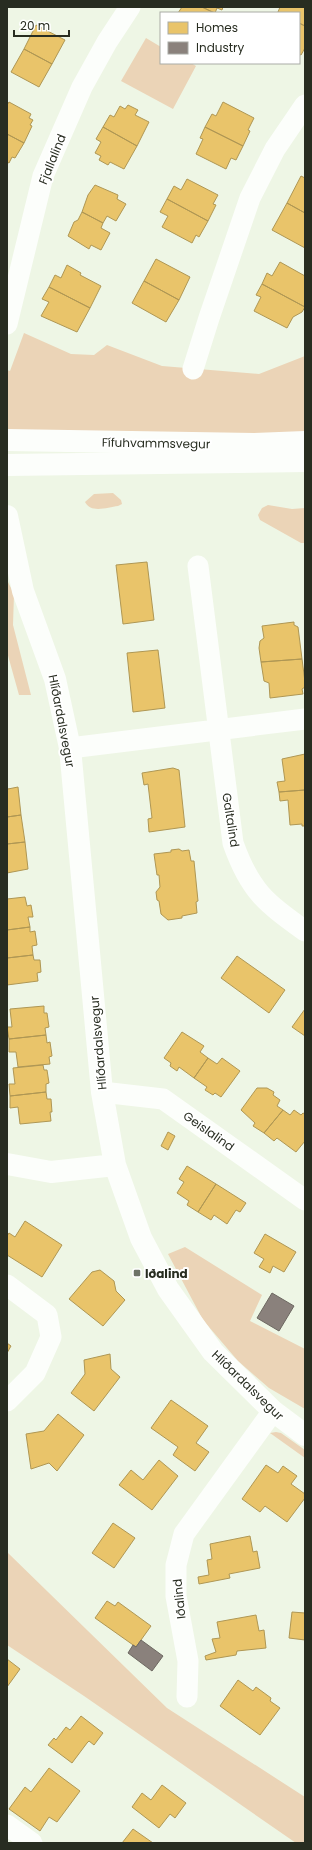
<svg xmlns="http://www.w3.org/2000/svg" width="312" height="1850" font-family="Poppins,sans-serif">
  <rect width="100%" height="100%" fill="#eef6e5"/>
  <path fill="#ebd4b7" d="M146 38 161 47V63H191L196 66 173 109 121 81Z
    M24 333 71 354 94 355 107 345 162 366 259 374 305 356V435H7V370L10 371Z
    M113 493 121 500 122 504 118 506C108 507 91 514 85 502L94 494Z
    M268 505 292 509 305 508V543H301L260 520 258 515 262 508Z
    M7 580 14 594 13 625 31 695H19L7 652Z
    M185 1247 262 1295 250 1321 305 1349V1409L269 1388 238 1361 203 1320 168 1254Z
    M276 1432 281 1433 305 1450V1458L270 1433Z
    M7 1552 167 1708 305 1797V1843H296L84 1696 7 1645Z"/>
  <path fill="#e9c46a" stroke="#af9754" d="M182 7H202L214 13H178Z
    M202 7H223L222 10 217 8 215 13Z
    M280 7H305V26L299 23V13H280L278 12Z
    M299 23 305 26V48L301 55 299 54Z
    M36 25 65 40 52 64 24 49Z
    M24 49 52 64 39 87 11 72Z
    M9 102 31 114 29 118 33 120 30 125 32 126 24 143 7 134V105Z
    M223 102 254 118 248 130 250 131 243 146 205 127 212 114 216 116Z
    M128 105 138 110 135 115 149 122 137 146 103 127 110 115 114 117 120 106 125 109Z
    M103 127 137 146 124 169 110 162 108 165 99 160 101 156 95 153 101 142 96 139Z
    M205 127 243 146 236 160 231 158 226 169 196 154 203 139 200 138Z
    M7 134 24 143 15 158 12 157 9 163 7 162Z
    M301 176 305 178V213L287 203Z
    M187 179 218 195 213 204 216 205 208 221 167 199 174 186 181 190Z
    M95 185 118 195 117 199 126 204 116 221 107 216 103 223 82 212 88 195Z
    M167 199 208 221 199 237 196 235 192 243 162 227 168 216 160 212Z
    M287 203 305 213V248L272 230Z
    M82 212 103 223 101 228 110 233 101 250 91 245 89 249 68 236 74 222 78 220Z
    M156 259 190 277 179 300 144 281Z
    M280 262 305 276V307L262 284 267 273 272 276Z
    M67 265 81 273 80 275 101 286 90 308 49 287 55 275 61 278Z
    M144 281 179 300 166 322 132 303Z
    M262 284 305 307 302 312 293 317 287 328 254 311 261 297 256 295Z
    M49 287 90 308 77 332 41 316 49 302 42 299Z
    M147 562 154 620 123 624 116 565Z
    M294 622V625L298 627 302 659 261 662 259 648 260 641 264 638 262 626Z
    M158 650 165 708 133 712 127 653Z
    M302 659 305 682V687L302 689 303 694 270 698 269 683 264 681 261 662Z
    M305 754V790L279 792 277 782 285 781 282 759Z
    M173 768 179 770 185 827 149 832 148 819 152 818 148 784 144 785 142 773Z
    M7 787 8 789 18 787 21 815 7 817Z
    M305 790V826H302V824L290 825 288 800 280 801 279 792Z
    M21 815 25 842 7 844V817Z
    M25 842 28 869 7 873V844Z
    M179 849 182 851 189 850 191 861H194L198 901 196 902 197 913 182 916V918L168 920 161 914 159 901 157 900 156 892 160 887 159 875H157L154 854 171 852V850Z
    M25 897 27 906 31 905 33 917H28L30 927 7 930V899Z
    M30 927V932L35 931 37 945 32 946 33 955 7 958V930Z
    M33 955 34 960H40L41 972 37 973 38 981 7 985V958Z
    M237 956 285 990 269 1013 221 978Z
    M44 1006V1013H47L49 1027 45 1028 46 1035 9 1039 7 1027H12L10 1009Z
    M305 1009V1036L292 1027Z
    M182 1032 204 1046 200 1052 208 1058 194 1078 179 1067 177 1071 170 1066 171 1063 164 1058Z
    M46 1035 47 1043 50 1042 52 1056 49 1057 50 1064 18 1067 16 1052H9V1039Z
    M208 1058 217 1064 222 1058 240 1071 221 1097 215 1093 213 1095 205 1090 207 1087 194 1078Z
    M43 1065 44 1070H47L49 1083 46 1084V1092L10 1096 9 1084H15L13 1068Z
    M257 1088H267L274 1092 273 1095 280 1100 277 1106 283 1110 264 1133 253 1126 255 1123 241 1110Z
    M46 1092 47 1099H51L52 1112H50L51 1121 20 1124 18 1107 10 1108V1096Z
    M283 1110 290 1115 294 1110 301 1115 303 1113 305 1114V1141L296 1152 277 1138 274 1141 264 1133Z
    M168 1132 175 1136 168 1150 161 1146Z
    M187 1166 216 1184 198 1212 187 1205 189 1201 177 1193 184 1182 179 1179Z
    M216 1184 246 1203 240 1212 236 1210 227 1224 214 1215 211 1220 198 1212Z
    M25 1221 62 1245 42 1277 7 1255V1236L9 1233 15 1237Z
    M265 1234 296 1252 284 1272 273 1266 270 1273 259 1267 264 1259 254 1253Z
    M100 1270 114 1281 116 1291 125 1300 103 1326 69 1299 92 1272Z
    M7 1343 11 1346 7 1353Z
    M110 1354 111 1369 120 1377 94 1411 71 1393 85 1374 84 1360Z
    M171 1400 208 1426 196 1443 209 1452 195 1471 173 1455 178 1447 151 1428Z
    M58 1414 84 1435 57 1471 49 1463 31 1469 26 1434 44 1431Z
    M159 1460 178 1476 152 1510 119 1485 131 1470 143 1480Z
    M266 1465 278 1473 283 1466 297 1476 291 1484 305 1494V1498L287 1522 265 1506 260 1512 242 1499Z
    M113 1523 135 1538 114 1568 92 1553Z
    M250 1536 253 1552 257 1551 260 1568 229 1574 230 1578 199 1584 198 1577 209 1575 207 1560 212 1559 210 1544Z
    M107 1601 115 1606 118 1602 151 1626 136 1647 95 1618Z
    M292 1612 305 1613V1640L289 1638Z
    M256 1615 259 1631 264 1630 266 1648 237 1651 236 1655 206 1660 205 1656 216 1652 212 1639 220 1638 217 1622Z
    M7 1659 20 1669 7 1687Z
    M238 1680 253 1691 256 1687 271 1698 270 1701 280 1708 260 1735 220 1706Z
    M81 1716 103 1733 94 1745 89 1741 87 1743 72 1763 48 1745 54 1738 56 1740 66 1727 70 1730Z
    M49 1768 80 1791 57 1822 49 1817 40 1831 9 1809 25 1787 31 1792Z
    M162 1785 186 1803 175 1818 170 1814 159 1828 132 1807 142 1793 151 1800Z
    M133 1829 153 1843H122Z"/>
  <path fill="#8a817c" stroke="#6d6861" d="M272 1293 294 1306 279 1331 257 1318Z
    M141 1640 163 1656 152 1671 128 1653 133 1645 136 1647Z"/>
  <g fill="none" stroke-linecap="round" stroke-linejoin="round">
    <path stroke="#fcfefb" stroke-width="21" d="M7 324 43 176 82 87 107 42 130 7
      M193 369 209 318 250 198 275 149 305 105
      M198 566 233 843C250 891 265 902 305 931
      M70 748 305 719
      M102 1092 163 1099 305 1200
      M7 1285 47 1315 51 1337 35 1373 7 1401
      M187 1697 188 1661 176 1596V1565L184 1534 273 1411
      M7 1825 32 1843"/>
    <path stroke="#fcfefb" stroke-width="22" d="M7 516 23 591 55 679 70 748 102 1092 115 1165 141 1238 168 1289 213 1352 273 1411 305 1435
      M7 1164 51 1172 115 1165"/>
    <path stroke="#fcfefb" stroke-width="22" d="M7 440 254 444 305 442
      M7 465 305 461"/>
  </g>
  <rect fill="#6d7366" stroke="#fff" stroke-width="1.5" x="133" y="1269" width="8" height="8" rx="2"/>
  <g text-anchor="middle" dominant-baseline="central" stroke-width="4" stroke-linejoin="round" paint-order="stroke">
    <g font-size="12" fill="#282d21" stroke="#fff">
      <text transform="translate(52 159) rotate(-68)">Fjallalind</text>
      <text transform="translate(156 443) rotate(1)">Fífuhvammsvegur</text>
      <text transform="translate(62 721) rotate(79)">Hlíðardalsvegur</text>
      <text transform="translate(231 820) rotate(81)">Galtalind</text>
      <text transform="translate(98 1043) rotate(-95)">Hlíðardalsvegur</text>
      <text transform="translate(209 1131) rotate(35)">Geislalind</text>
      <text transform="translate(248 1385) rotate(44)">Hlíðardalsvegur</text>
      <text transform="translate(179 1599) rotate(-96)">Iðalind</text>
    </g>
    <g font-size="12" font-weight="bold" fill="#282d21" stroke="#fff" text-anchor="start">
      <text x="145" y="1273">Iðalind</text>
    </g>
  </g>
  <rect width="312" height="1850" fill="none" stroke="#282d21" stroke-width="16"/>
  <rect x="160" y="12" width="140" height="52" fill="#ffffff" stroke="#a9aba6"/>
  <rect x="168" y="22" width="20" height="12" fill="#e9c46a" stroke="#a9aba6"/>
  <text x="196" y="32" font-size="12" fill="#282d21">Homes</text>
  <rect x="168" y="42" width="20" height="12" fill="#8a817c" stroke="#a9aba6"/>
  <text x="196" y="52" font-size="12" fill="#282d21">Industry</text>
  <path d="M14 30v6h55v-6" fill="none" stroke="#282d21" stroke-width="2"/>
  <text x="20" y="30" font-size="12" fill="#282d21" stroke="#ffffff" stroke-width="3" paint-order="stroke">20 m</text>
</svg>
